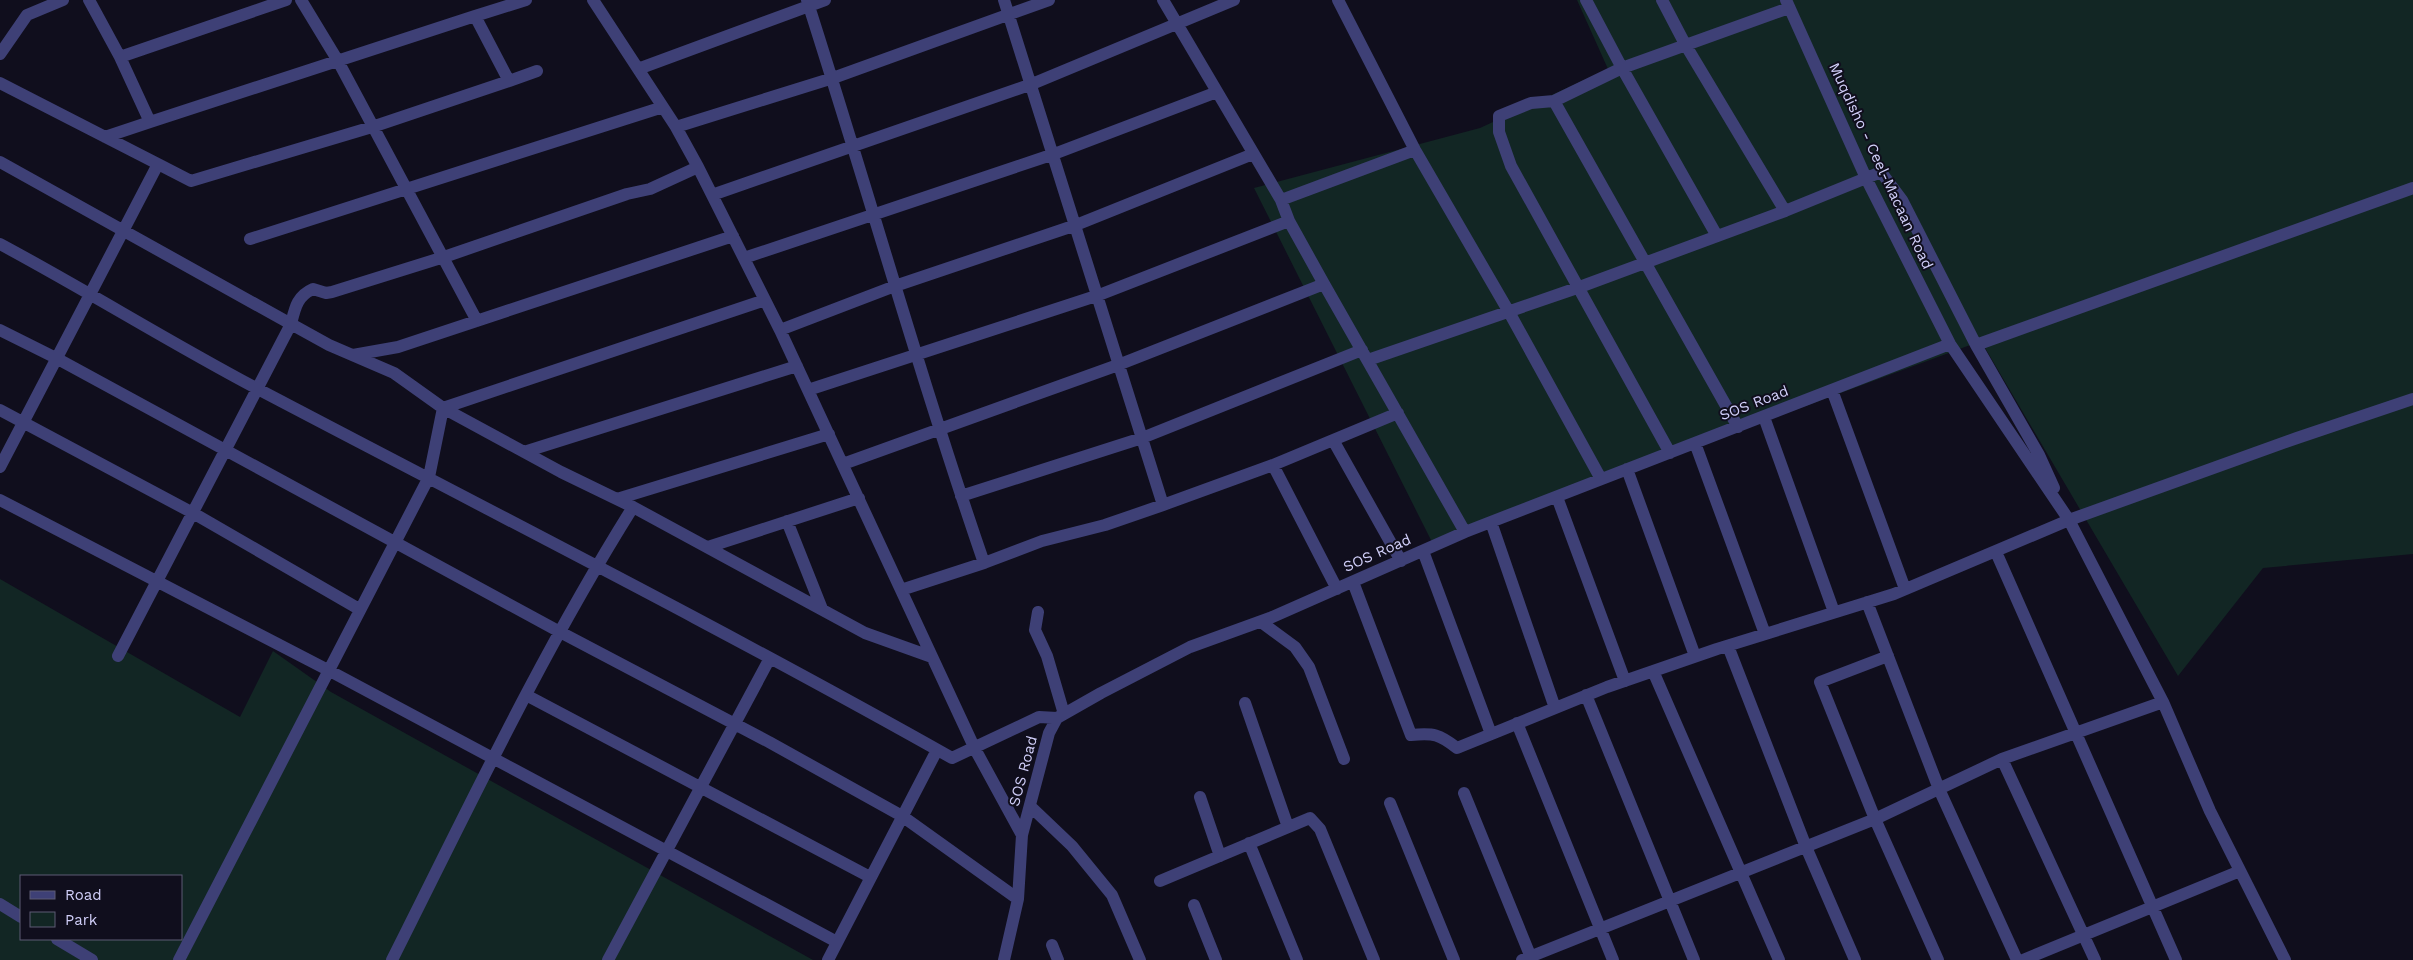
<svg xmlns="http://www.w3.org/2000/svg" width="2413" height="960" font-family="'Work Sans',sans-serif">
  <rect width="100%" height="100%" fill="#100e1d"/>
  <path fill="#122624" fill-rule="evenodd" d="M1577 0H2413V554L2263 568 2178 676 1981 341 1433 544 1254 188 1480 128 1608 69Z
    M0 579 240 717 273 651 331 692 813 960H0ZM21 876H181V939H21Z"/>
  <g fill="none" stroke-linecap="round" stroke-linejoin="round">
    <path stroke="#3e4076" stroke-width="12" d="M89 0 120 57 150 122 475 16
      M301 0 338 61 477 321
      M593 0 676 127 698 167 780 330 975 749 1022 835
      M807 0C867 187 920 377 984 563L901 590
      M1004 0 1163 505
      M1163 0 1281 200 1289 221 1324 284 1465 532
      M1338 0 1415 150 1509 312 1601 479
      M1586 0 1622 68 1717 236
      M1662 0 1685 44 1785 211
      M1786 0 1866 178 1950 344 2069 520 2163 702 2210 811 2285 960
      M0 54 27 15 63 0
      M120 57 286 0
      M638 69 825 0
      M509 81 537 71
      M0 83 158 164 0 467
      M1554 101 1738 427
      M676 127 833 78 1049 0
      M105 137 150 122
      M0 162 291 324 329 345 394 373 443 408 561 472 633 507C542 652 469 807 392 960
      M158 164 191 181 372 127 509 81 475 16 526 0
      M712 195 1032 84 1234 0
      M1281 200 1415 150
      M250 239 663 107
      M0 244C86 290 169 342 256 388 488 510 723 629 952 758L1039 717 1057 718
      M744 258 1054 154 1217 92
      M0 330 56 358 560 632 769 742 902 816 1018 899
      M780 330 895 286 1076 225 1253 154
      M353 355 398 347 733 236
      M1368 360 1577 288 1785 211 1881 172 1902 200 1976 345
      M808 390 1099 295 1289 221
      M1832 390 1905 589
      M0 410 193 513 359 609
      M1764 417 1834 612
      M1333 440 1401 561
      M1695 443 1765 634
      M524 452 797 366
      M1670 453 1511 166 1499 132V116L1531 103 1554 101 1622 68 1789 8
      M843 464 1118 365 1324 284
      M1273 465 1337 589
      M1627 469 1695 656
      M2054 488 2039 455 1976 345 2413 188
      M961 496 1142 438 1362 350
      M1557 497 1625 681
      M617 499 829 434
      M0 500 328 670 837 942
      M633 507 865 633 932 657
      M787 521 822 609
      M1491 522 1555 708
      M708 547 859 498
      M1423 551 1491 734
      M1996 552 2176 960
      M984 563 1042 541 1105 525 1163 505 1273 465 1398 413
      M1353 582 1411 735C1434 733 1439 734 1457 748L1607 687 1717 649 1894 594 2069 520 2297 438 2413 399
      M1867 602 1939 789 2017 960
      M1038 612 1035 630 1047 656 1064 714
      M1261 622 1295 647 1309 667 1344 759
      M1728 646 1806 847 1855 960
      M118 656 291 324C295 308 297 296 313 289L326 293 332 292 444 257 627 194 650 189 698 167
      M1888 656 1820 682 1875 819 1938 960
      M1653 671 1779 960
      M526 695 870 877
      M1586 695 1694 960
      M1245 703 1288 827
      M1517 723 1613 960
      M2002 759 2095 960
      M1464 793 1532 960
      M1200 797 1220 856
      M1390 803 1454 960
      M1030 806 1072 846 1112 895 1140 960
      M1249 843 1297 960
      M1160 881 1310 818 1320 829 1374 960
      M0 904 21 917
      M1194 905 1216 960
      M57 939 92 960
      M1052 945 1058 960
      M179 960 429 477 443 408 765 300
      M608 960 770 658
      M828 960 937 750
      M1004 960 1018 899 1022 835 1049 733 1057 718 1101 693 1190 647 1270 618 1465 532 1950 344
      M1522 960 1875 819 2002 759 2163 702
      M2023 960 2240 871"/>
  </g>
  <g text-anchor="middle" dominant-baseline="central" stroke-width="4" stroke-linejoin="round" paint-order="stroke">
    <g font-size="15" fill="#d1cff9" stroke="#100e1d">
      <text transform="translate(1881 166) rotate(65)">Muqdisho - Ceel-Macaan Road</text>
      <text transform="translate(1754 403) rotate(-21)">SOS Road</text>
      <text transform="translate(1377 553) rotate(-24)">SOS Road</text>
      <text transform="translate(1023 771) rotate(-75)">SOS Road</text>
    </g>
  </g>
  <rect x="20" y="875" width="162" height="65" fill="#100e1d" stroke="#5d5b75"/>
  <rect x="30" y="891" width="25" height="8" fill="#3e4076" stroke="#5d5b75"/>
  <text x="65" y="900" font-size="15" fill="#d1cff9">Road</text>
  <rect x="30" y="912" width="25" height="15" fill="#122624" stroke="#5d5b75"/>
  <text x="65" y="925" font-size="15" fill="#d1cff9">Park</text>
</svg>
